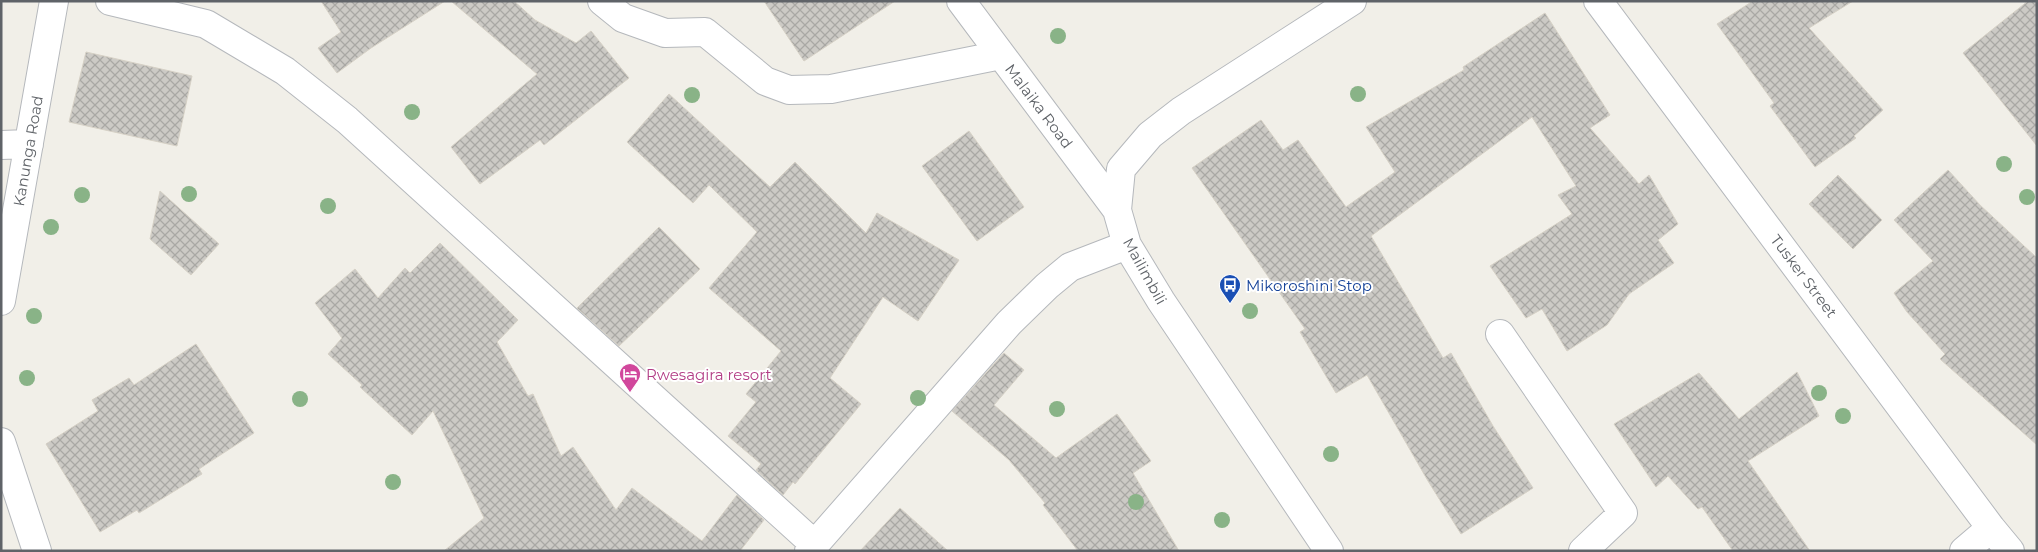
<svg xmlns="http://www.w3.org/2000/svg" width="2038" height="552" font-family="Montserrat,sans-serif">
  <defs>
    <pattern id="building-cross-hatch" width="8" height="8" patternUnits="userSpaceOnUse" patternTransform="scale(1.25)"><rect width="8" height="8" fill="#cccac5"/><path d="M0 0l8 8M0 8l8-8" fill="none" stroke="#a9a8a4"/></pattern>
  </defs>
  <rect width="100%" height="100%" fill="#f1efe8"/>
  <path fill="url(#building-cross-hatch)" stroke="#d6d1c6" d="M321 1H445L371 48 337 73 318 48 341 32Z
    M451 1H514L535 20 576 43 591 31 629 78 544 145 540 140 480 184 451 147 537 74Z
    M764 1H895L804 61Z
    M1753 1H1853L1809 28 1883 110 1854 136 1856 138 1815 167 1770 106 1774 103 1717 24Z
    M2028 1H2037V146L1963 53Z
    M1545 13 1610 115 1590 128 1639 184 1649 175 1678 224 1658 240 1674 263 1629 294 1607 325 1567 351 1542 309 1526 318 1490 266 1572 214 1558 195 1576 186 1532 117 1371 236 1443 358 1451 353 1493 426 1533 488 1461 534 1428 481 1367 375 1336 393 1300 332 1305 329 1192 168 1261 120 1283 150 1298 140 1346 207 1395 172 1366 127 1464 70 1463 67Z
    M86 52 192 76 177 146 69 122Z
    M669 94 770 187 795 162 866 233 877 213 959 260 918 321 883 297 830 378 861 404 795 484 793 482 783 495 756 470 761 464 728 436 756 402 746 394 781 351 709 288 757 232 709 185 693 203 627 142Z
    M969 131 1024 207 977 241 922 166Z
    M1948 170 1980 205 2037 258V445L1940 359 1945 354 1907 312 1894 293 1933 261 1894 220Z
    M1838 175 1882 220 1853 249 1809 204Z
    M160 191 219 244 191 275 150 239Z
    M659 227 700 269 619 346 577 308Z
    M440 243 518 320 497 342 528 396 533 394 561 456 573 447 616 510 632 488 702 541 737 495 764 520 740 551H444L484 518 433 411 412 435 360 387 362 385 328 354 342 338 315 303 355 269 378 298 405 268 410 273Z
    M196 344 254 433 199 469 202 474 139 513 137 510 100 532 46 444 98 411 92 400 129 378 134 385Z
    M1004 353 1024 370 994 405 1056 458 1117 414 1151 461 1133 473 1179 551H1078L1043 505 1045 503 1009 460 952 411Z
    M1797 372 1819 416 1748 461 1810 551H1733L1702 507 1698 509 1668 476 1656 487 1614 424 1699 373 1739 419Z
    M900 508 948 551H860Z"/>
  <g fill="none" stroke-linecap="round" stroke-linejoin="round">
    <g stroke="#b5b8bc" stroke-width="30">
      <path id="minor" d="M110 1 206 24 285 71 347 120 814 544
        M602 1 623 18 665 33 705 32 765 81 789 90 831 89 1001 55
        M961 1 1117 210
        M1598 1 1991 528 2010 551
        M1 145 29 144
        M1 301 54 1
        M1500 334 1623 513 1583 551
        M1 442 37 551
        M809 551 1009 323 1047 286 1070 267 1127 245
        M1329 551 1161 301 1127 245 1117 210 1121 169 1150 135 1181 111 1352 1
        M1964 551 1991 528"/>
    </g>
    <use href="#minor" stroke="#fff" stroke-width="28"/>
  </g>
  <g fill="#89b387">
    <circle cx="1058" cy="36" r="8"/>
    <circle cx="1358" cy="94" r="8"/>
    <circle cx="692" cy="95" r="8"/>
    <circle cx="412" cy="112" r="8"/>
    <circle cx="2004" cy="164" r="8"/>
    <circle cx="189" cy="194" r="8"/>
    <circle cx="82" cy="195" r="8"/>
    <circle cx="2027" cy="197" r="8"/>
    <circle cx="328" cy="206" r="8"/>
    <circle cx="51" cy="227" r="8"/>
    <circle cx="1250" cy="311" r="8"/>
    <circle cx="34" cy="316" r="8"/>
    <circle cx="27" cy="378" r="8"/>
    <circle cx="1819" cy="393" r="8"/>
    <circle cx="918" cy="398" r="8"/>
    <circle cx="300" cy="399" r="8"/>
    <circle cx="1057" cy="409" r="8"/>
    <circle cx="1843" cy="416" r="8"/>
    <circle cx="1331" cy="454" r="8"/>
    <circle cx="393" cy="482" r="8"/>
    <circle cx="1136" cy="502" r="8"/>
    <circle cx="1222" cy="520" r="8"/>
  </g>
  <defs>
    <g id="bus-pin" transform="scale(1.125)"><path d="M0 17L-7.5 6A9.5 9.5 0 1 1 7.5 6Z" fill="#1a4fb4" stroke="#fff"/><path d="M-5-6H5V4H4V6H2V4H-2V6H-4V4H-5ZM-3.5-4V0h7V-4ZM-3.5 1.2v1.5H-2V1.2ZM2 1.2v1.5H3.5V1.2Z" fill="#fff"/></g>
    <g id="hotel-pin" transform="scale(1.125)"><path d="M0 17L-7.5 6A9.5 9.5 0 1 1 7.5 6Z" fill="#d1479c" stroke="#fff"/><path d="M-6-4.5h1.5V1H6V5H4.5V3h-9V5H-6ZM-4 0a1.8 1.8 0 1 1 3.6 0ZM.5 0V-2.5h3Q6-2.5 6 0Z" fill="#fff"/></g>
  </defs>
  <g fill-rule="evenodd">
    <use href="#bus-pin" x="1230" y="285"/>
    <use href="#hotel-pin" x="630" y="374"/>
  </g>
  <g text-anchor="middle" dominant-baseline="central" stroke-width="4" stroke-linejoin="round" paint-order="stroke">
    <g font-size="15" fill="#5f6368" stroke="#fff">
      <text transform="translate(1039 106) rotate(53)">Malaika Road</text>
      <text transform="translate(28 151) rotate(-80)">Kanunga Road</text>
      <text transform="translate(1145 271) rotate(61)">Mailimbili</text>
      <text transform="translate(1804 276) rotate(53)">Tusker Street</text>
    </g>
    <g font-size="15" fill="#164399" stroke="#fff" text-anchor="start">
      <text x="1246" y="285">Mikoroshini Stop</text>
    </g>
    <g font-size="15" fill="#b23c85" stroke="#fff" text-anchor="start">
      <text x="646" y="374">Rwesagira resort</text>
    </g>
  </g>
  <rect width="2038" height="552" fill="none" stroke="#5f6368" stroke-width="5"/>
</svg>
